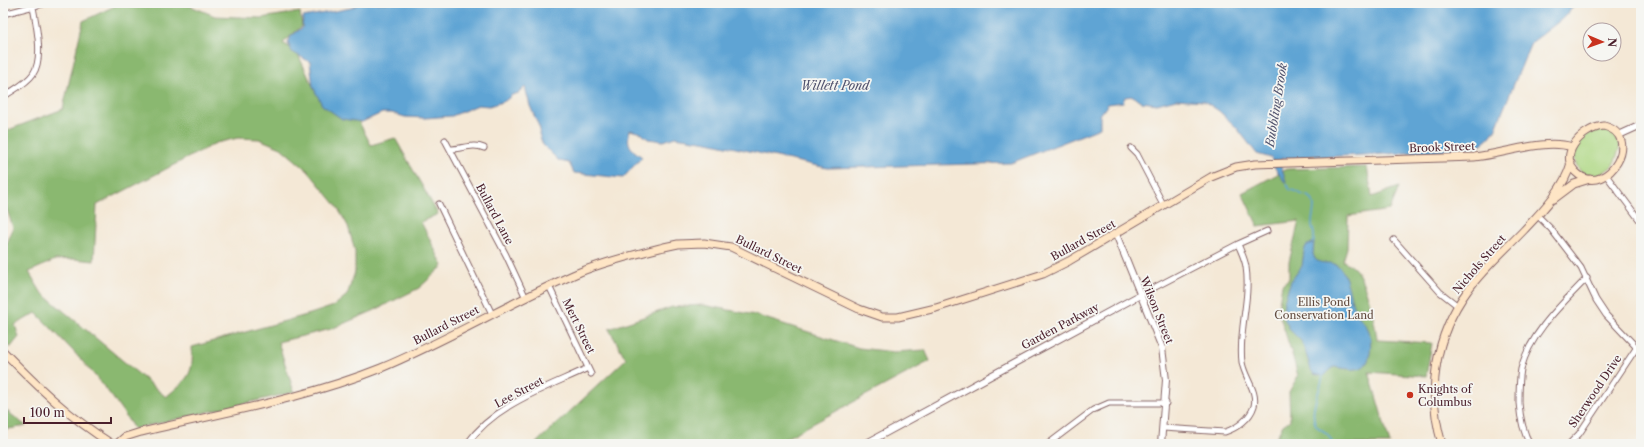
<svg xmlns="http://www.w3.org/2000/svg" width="1644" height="447" font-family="'Libre Caslon Text',serif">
  <rect width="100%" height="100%" fill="#f6f6f2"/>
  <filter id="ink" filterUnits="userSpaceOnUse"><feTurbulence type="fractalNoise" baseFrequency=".025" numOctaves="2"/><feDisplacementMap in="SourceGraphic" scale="8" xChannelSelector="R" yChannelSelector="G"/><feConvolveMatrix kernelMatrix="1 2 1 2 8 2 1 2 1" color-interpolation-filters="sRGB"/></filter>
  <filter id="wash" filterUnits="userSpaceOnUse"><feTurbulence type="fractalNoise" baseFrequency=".012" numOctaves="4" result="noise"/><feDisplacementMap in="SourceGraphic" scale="16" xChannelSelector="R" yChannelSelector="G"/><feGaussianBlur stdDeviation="0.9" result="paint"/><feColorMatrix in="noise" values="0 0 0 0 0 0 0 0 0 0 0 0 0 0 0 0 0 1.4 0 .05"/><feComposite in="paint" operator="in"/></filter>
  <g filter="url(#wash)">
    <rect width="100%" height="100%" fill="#f4e8d6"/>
    <path fill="#add782" stroke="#7c7b56" d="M1605 129 1615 134 1620 146C1618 152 1616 161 1612 166 1610 168 1607 170 1604 172 1581 190 1559 149 1590 133 1594 130 1600 130 1605 129Z"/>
    <path fill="#8ab870" stroke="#6a6c4e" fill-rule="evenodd" d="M121 3H183L215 16 261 18 300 12 302 26 283 43 297 52 315 91 358 120 371 145 395 138 438 214 421 222 443 266 419 288 373 311 331 329 278 342 294 392 134 429C108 386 72 349 36 313L15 325 19 337 10 348 3 340V254L13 228 3 198V132L63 109 83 21ZM238 138 259 139 281 148 308 171 336 205 348 226 355 251V272L347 295 334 306 310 314 192 347C194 376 187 379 166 397L41 292 29 272 55 260 74 259 94 261 97 205 216 143Z
      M1367 167 1372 197 1399 187 1390 210 1348 216 1347 248 1343 261C1347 263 1351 265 1354 268 1365 277 1376 325 1377 340L1432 343 1426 376 1369 372 1390 444H1273L1283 425 1290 420 1289 392 1298 376 1292 354 1278 310 1282 284 1289 279V262L1299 221 1258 226 1242 193 1287 169Z
      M703 305 755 315 859 348 894 352 925 350 930 361 775 444H535L626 359 609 329 672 307Z
      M3 408 26 426 3 430Z"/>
    <path fill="#5fa4d4" stroke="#546280" d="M360 3H1577L1562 19 1531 43 1495 130C1483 148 1471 149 1451 151L1297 158H1282C1278 166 1286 175 1286 184L1275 168 1271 158 1257 154 1236 127 1219 111 1204 101 1176 99 1157 104 1142 102 1133 96 1125 97 1123 102 1108 104 1100 115V128L1011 163 827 168 708 142 675 137 664 141 648 139 641 133 630 130C626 145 630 148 642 157L623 178 574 173 569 163 559 161 543 145 539 134 540 129 530 106 525 87 519 93 512 95 505 101 489 106 478 105 452 116 425 118 405 117 392 113H382L362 122 342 119 322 105 313 87 310 62 292 52 288 43 291 36 302 28 303 17 351 8Z
      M1314 242 1313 254 1315 259C1322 266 1331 260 1338 266 1347 272 1350 298 1354 308 1357 317 1366 323 1369 331 1371 338 1371 346 1370 353 1367 375 1350 369 1334 367L1323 376 1314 374 1311 370 1304 347 1302 342 1290 330 1284 318 1283 312 1284 301 1291 281 1302 266 1304 251 1306 246Z"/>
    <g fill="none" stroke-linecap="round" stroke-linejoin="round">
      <path stroke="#5fa4d4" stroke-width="1.5" d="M1286 183 1290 190C1295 190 1297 192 1301 194 1304 196 1308 195 1310 197 1318 205 1311 216 1312 225 1313 231 1316 237 1313 243
        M1323 374C1322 390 1309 406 1315 423 1317 429 1322 429 1326 433 1330 436 1331 440 1333 444"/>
    </g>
  </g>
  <g filter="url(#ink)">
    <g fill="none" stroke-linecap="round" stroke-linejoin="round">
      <g stroke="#866567" stroke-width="7">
        <path id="minor" d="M3 14 46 3
          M3 95H6C15 89 27 83 33 74 44 58 36 24 33 7
          M445 140 506 255 526 298
          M1131 148 1137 154 1164 206
          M450 149C462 149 473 143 484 148
          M1606 175 1641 222
          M439 204 492 314
          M1538 216 1551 229 1581 268 1596 300 1606 315 1641 352
          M1394 240 1440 292 1458 306
          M549 286 591 374
          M1140 295 1238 244 1267 231
          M1163 428 1225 432C1237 428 1250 419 1254 406 1258 391 1244 377 1242 362 1238 331 1251 299 1246 267 1245 259 1241 252 1238 244
          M467 444C495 404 546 388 588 368
          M1048 444 1093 410 1109 403H1166
          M1530 444C1523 432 1520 416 1519 403 1519 391 1519 380 1521 369 1530 333 1562 304 1587 278
          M1569 444 1579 434 1637 347"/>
      </g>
      <g stroke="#866567" stroke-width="8">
        <path id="tertiary" d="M1619 135 1641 125
          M1116 234 1162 348 1166 380 1161 444
          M865 444 1140 295"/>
      </g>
      <g stroke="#866567" stroke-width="9">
        <path id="secondary" d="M1604 126C1644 136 1608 196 1579 175 1555 157 1581 128 1604 126Z
          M1554 199 1574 184 1590 179
          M3 351C38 387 70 418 112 444
          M117 444 125 437 141 432C221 413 304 399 381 368 449 340 512 301 580 272 607 261 636 254 664 247L678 244 704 243 731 247 859 309 882 317H898L936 308 1043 274 1069 261 1211 177 1236 167 1255 164 1474 157C1504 154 1545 138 1572 147
          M1442 444C1426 391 1435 335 1468 290 1484 268 1505 250 1524 230 1542 211 1564 189 1571 163"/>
      </g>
      <use href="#minor" stroke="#fff" stroke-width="5"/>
      <use href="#tertiary" stroke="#fff" stroke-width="6"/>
      <use href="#secondary" stroke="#fee5c5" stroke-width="7"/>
    </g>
  </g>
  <circle fill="#c8321e" stroke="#f6f6f2" stroke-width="1.5" cx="1410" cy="395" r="4"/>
  <g text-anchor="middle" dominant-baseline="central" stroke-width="3.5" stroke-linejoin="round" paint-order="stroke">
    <g font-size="11" fill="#4a1f2b" stroke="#f6f6f2">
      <text transform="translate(1442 147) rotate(-2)">Brook Street</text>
      <text transform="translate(495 214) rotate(62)">Bullard Lane</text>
      <text transform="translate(1083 240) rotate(-29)">Bullard Street</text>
      <text transform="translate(769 254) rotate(26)">Bullard Street</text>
      <text transform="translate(1479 264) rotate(-49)">Nichols Street</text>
      <text transform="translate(1157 310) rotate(68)">Wilson Street</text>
      <text transform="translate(446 325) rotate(-27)">Bullard Street</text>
      <text transform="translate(579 326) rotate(64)">Mert Street</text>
      <text transform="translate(1060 326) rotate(-28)">Garden Parkway</text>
      <text transform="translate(1595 391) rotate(-56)">Sherwood Drive</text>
      <text transform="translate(519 392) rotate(-28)">Lee Street</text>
    </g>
    <g font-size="11" fill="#634d41" stroke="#f6f6f2">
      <text x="1324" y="302">Ellis Pond<tspan x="1324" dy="13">Conservation Land</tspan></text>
    </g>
    <g font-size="11" fill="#4a1f2b" stroke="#f6f6f2" text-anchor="start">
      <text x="1418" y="389">Knights of<tspan x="1418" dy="13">Columbus</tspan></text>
    </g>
    <g font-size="12" font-style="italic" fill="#52546f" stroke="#f6f6f2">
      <text x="835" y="85">Willett Pond</text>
      <text transform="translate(1276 105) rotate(-81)">Bubbling Brook</text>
    </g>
  </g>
  <rect width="1644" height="447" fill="none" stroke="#f6f6f2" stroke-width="16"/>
  <g transform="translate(1602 42) rotate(92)"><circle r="19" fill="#f6f6f2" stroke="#b1a0a2"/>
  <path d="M0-3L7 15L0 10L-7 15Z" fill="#c8321e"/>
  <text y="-6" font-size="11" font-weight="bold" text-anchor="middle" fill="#4a1f2b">N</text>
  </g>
  <path d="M24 417v6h87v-6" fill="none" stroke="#4a1f2b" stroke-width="2"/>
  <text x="30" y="417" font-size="12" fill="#4a1f2b" stroke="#f6f6f2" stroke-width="3" paint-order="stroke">100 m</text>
</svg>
